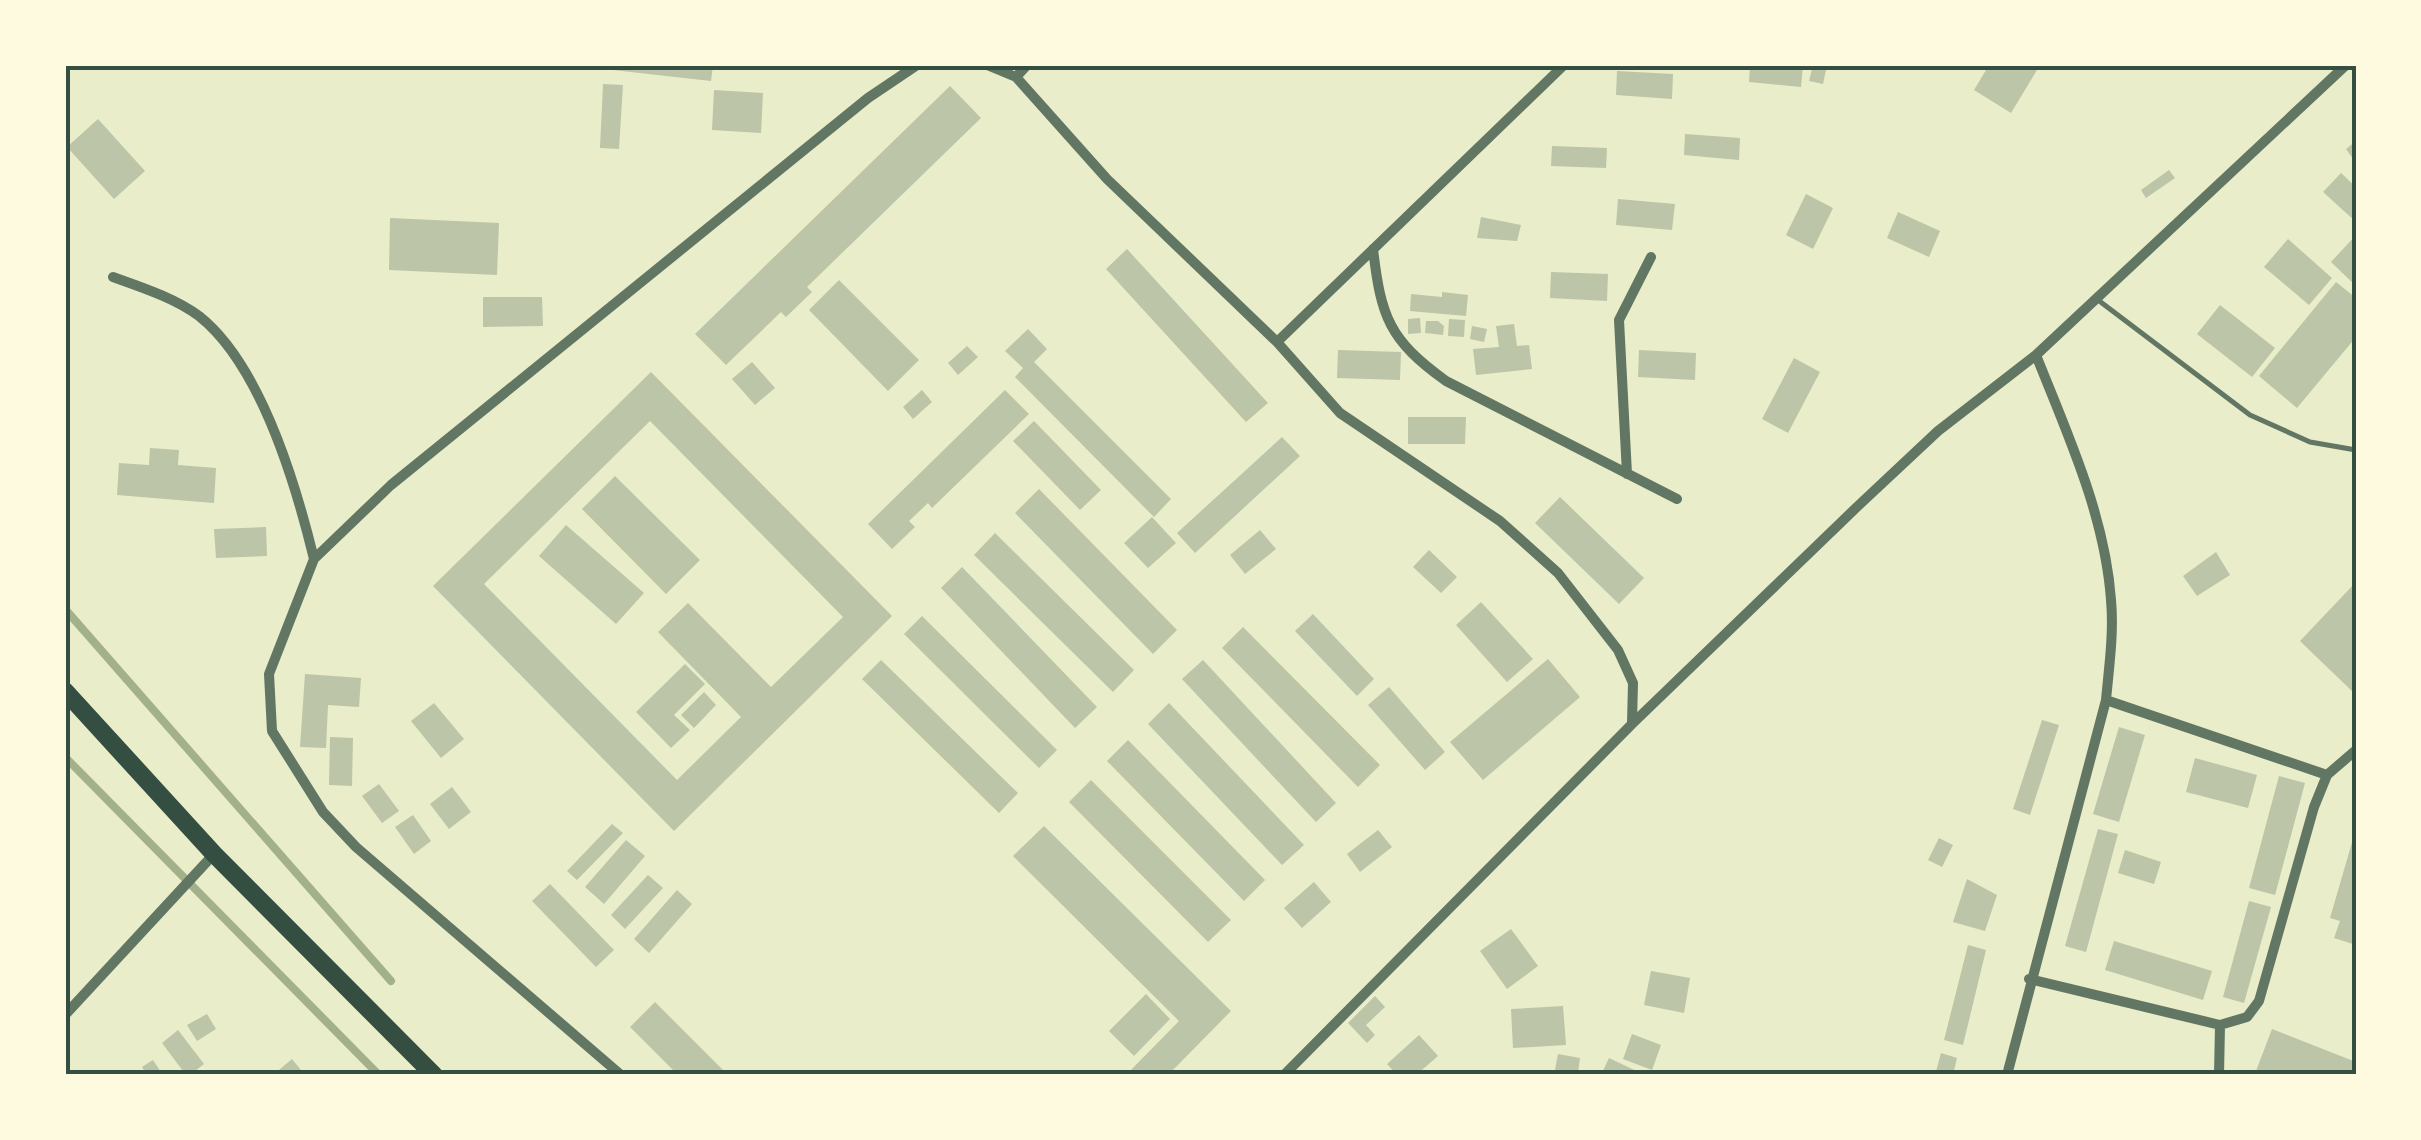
<svg xmlns="http://www.w3.org/2000/svg" width="2421" height="1140" font-family="'Titillium Web',sans-serif">
  <rect width="100%" height="100%" fill="#e9edc9"/>
  <g fill="none" stroke-linecap="round" stroke-linejoin="round">
    <path stroke="#a3b18a" stroke-width="8" d="M65 609 391 981
      M65 757 379 1075"/>
  </g>
  <path fill="#bcc5a7" fill-rule="evenodd" d="M613 65H713L711 81 613 70Z
    M1750 65H1803L1801 87 1749 82Z
    M1813 65H1827L1823 84 1809 81Z
    M1989 65H2040L2011 113 1974 90Z
    M1617 71 1673 74 1672 99 1616 95Z
    M603 84 623 85 619 149 600 148Z
    M950 86 981 118 807 287 812 292 786 317 781 312 726 365 695 334Z
    M714 90 763 93 761 133 712 130Z
    M98 119 145 171 114 199 67 147Z
    M1685 134 1740 138 1739 160 1684 155Z
    M2356 141V163L2346 149Z
    M1552 146 1607 148 1606 168 1551 166Z
    M2169 170 2175 178 2146 198 2141 190Z
    M2341 173 2356 187V222L2323 192Z
    M1806 194 1833 208 1813 249 1786 235Z
    M1618 199 1675 204 1672 230 1616 225Z
    M1898 212 1940 231 1929 257 1887 238Z
    M1481 217 1521 225 1517 241 1477 238Z
    M390 218 499 223 497 275 389 270Z
    M2356 235V286L2331 262Z
    M2288 239 2332 278 2309 305 2264 267Z
    M1127 249 1268 403 1246 422 1106 269Z
    M1551 272 1608 274 1607 301 1550 298Z
    M839 280 919 360 888 391 809 310Z
    M2336 282 2356 298V337L2297 408 2259 376Z
    M1442 292 1468 295 1466 316 1410 311 1411 294 1442 297Z
    M483 297H542L543 326 483 327Z
    M2220 305 2275 348 2252 377 2197 334Z
    M1420 318 1421 333 1408 334V319Z
    M1449 319 1465 320 1464 337 1448 336Z
    M1426 321H1438L1444 326 1443 335 1425 333Z
    M1514 324 1517 346 1529 345 1532 369 1476 375 1473 349 1499 347 1496 326Z
    M1472 326 1487 329 1484 342 1470 339Z
    M1028 329 1047 349 1034 362 1171 499 1154 517 1015 377 1023 368 1005 351Z
    M967 346 978 357 958 375 948 363Z
    M1338 350 1401 352 1400 380 1337 378Z
    M1639 350 1696 353 1695 380 1638 377Z
    M1794 358 1820 372 1788 433 1762 419Z
    M752 362 775 388 755 405 732 379Z
    M651 372 892 616 674 831 433 586ZM650 421 843 617 771 687 688 603 658 632 741 717 677 780 484 584Z
    M922 390 932 402 913 419 903 407Z
    M1005 390 1029 414 932 508 928 503 909 521 915 527 892 549 868 524Z
    M1408 417H1466L1465 444H1408Z
    M1034 421 1101 490 1080 510 1013 441Z
    M1282 437 1300 456 1195 553 1177 533Z
    M150 448 179 450 178 465 216 468 214 503 117 495 119 463 149 465Z
    M615 476 700 560 666 594 582 509Z
    M1039 489 1177 630 1153 654 1015 513Z
    M1560 497 1644 578 1619 604 1535 523Z
    M1152 517 1176 543 1148 568 1124 543Z
    M566 525 644 593 616 624 539 556Z
    M266 527 267 556 216 558 214 529Z
    M1260 530 1276 549 1245 574 1230 555Z
    M995 533 1134 670 1113 692 974 555Z
    M1429 550 1457 577 1441 593 1413 567Z
    M2216 552 2230 575 2197 596 2183 576Z
    M962 567 1097 707 1075 728 941 588Z
    M2356 582V695L2300 641Z
    M1481 602 1533 659 1507 682 1456 625Z
    M1313 614 1374 679 1357 696 1295 631Z
    M922 616 1057 750 1039 768 904 634Z
    M1243 627 1380 765 1358 787 1222 648Z
    M1548 659 1580 697 1483 780 1450 742Z
    M881 660 1018 793 999 813 862 679Z
    M1203 660 1336 803 1316 822 1182 679Z
    M685 664 705 684 674 715 690 730 671 748 636 712Z
    M305 674 361 678 359 707 328 705 326 748 300 747Z
    M1389 687 1445 752 1425 770 1368 705Z
    M704 692 716 705 694 728 681 715Z
    M434 703 464 739 441 758 411 721Z
    M1169 703 1304 845 1282 865 1148 724Z
    M2042 720 2059 725 2030 815 2013 809Z
    M2119 727 2145 735 2119 822 2093 814Z
    M330 737 353 738 352 786 329 785Z
    M1128 740 1265 880 1244 901 1107 761Z
    M2195 758 2257 775 2248 808 2186 792Z
    M2279 776 2305 783 2275 895 2249 888Z
    M1091 780 1231 920 1208 942 1069 802Z
    M379 784 399 811 382 823 362 796Z
    M452 787 471 812 449 829 430 804Z
    M413 815 431 841 414 854 395 827Z
    M612 824 623 833 577 880 567 871Z
    M1044 826 1231 1011 1168 1075H1126L1179 1021 1013 856Z
    M2098 829 2118 834 2086 952 2065 946Z
    M1378 830 1392 847 1360 872 1347 854Z
    M2355 832H2356V945L2334 938 2340 921 2330 918Z
    M1939 838 1953 845 1942 867 1928 860Z
    M626 840 645 856 604 904 585 887Z
    M2125 850 2161 862 2154 884 2118 873Z
    M648 875 663 888 625 929 611 915Z
    M1967 879 1997 895 1985 931 1953 922Z
    M1314 882 1331 902 1302 928 1284 908Z
    M550 884 614 950 596 967 532 901Z
    M677 890 692 904 649 953 634 939Z
    M2249 901 2271 907 2244 1003 2223 997Z
    M1511 929 1538 966 1507 989 1480 951Z
    M2114 941 2212 971 2203 1000 2105 970Z
    M1968 945 1986 950 1963 1045 1944 1040Z
    M1651 971 1690 978 1684 1013 1644 1005Z
    M1146 994 1170 1019 1134 1056 1109 1031Z
    M1375 996 1385 1007 1366 1025 1375 1035 1367 1043 1348 1023Z
    M655 1002 728 1075H678L630 1027Z
    M1563 1006 1566 1045 1513 1048 1511 1009Z
    M207 1014 216 1029 197 1041 187 1025Z
    M2272 1029 2356 1062V1075H2267L2256 1071Z
    M178 1030 204 1064 190 1075H186L162 1043Z
    M1632 1034 1661 1045 1652 1070 1623 1059Z
    M1419 1035 1438 1056 1416 1075H1397L1387 1064Z
    M1941 1053 1957 1058 1953 1075H1935Z
    M1558 1054 1580 1058 1578 1073 1555 1070Z
    M1609 1058 1645 1075H1601Z
    M292 1059 305 1075H273Z
    M153 1060 163 1075H147L142 1067Z"/>
  <g fill="none" stroke-linecap="round" stroke-linejoin="round">
    <path stroke="#617663" stroke-width="5" d="M2098 300 2250 415 2310 442 2356 450"/>
    <path stroke="#617663" stroke-width="10" d="M987 65 1016 77 1107 179 1277 342 1340 413 1500 521 1558 573 1618 650 1633 683 1632 723
      M1016 77 1027 65
      M1373 249C1381 317 1389 340 1446 381L1677 499
      M113 277C141 287 175 298 199 316 261 365 296 485 314 559
      M1277 342 1564 65
      M1627 474 1619 320 1651 257
      M2106 700 2327 775
      M2029 979 2220 1025 2247 1017 2259 1001 2314 807 2327 775 2356 750
      M65 1015 214 854
      M621 1075 356 847 323 812 272 731 269 674 314 559 391 485 868 98 917 65
      M1284 1075 1632 724 1859 505 1938 431 2036 355 2346 65
      M2007 1075 2106 700C2109 667 2114 633 2111 600 2105 515 2067 433 2036 355
      M2219 1075 2220 1025"/>
    <path stroke="#344e41" stroke-width="18" d="M65 691 214 854 434 1075"/>
  </g>
  <rect width="2421" height="1140" fill="none" stroke="#fefae0" stroke-width="135"/>
  <rect x="68" y="68" width="2286" height="1004" fill="none" stroke="#344e41" stroke-width="4"/>
</svg>
